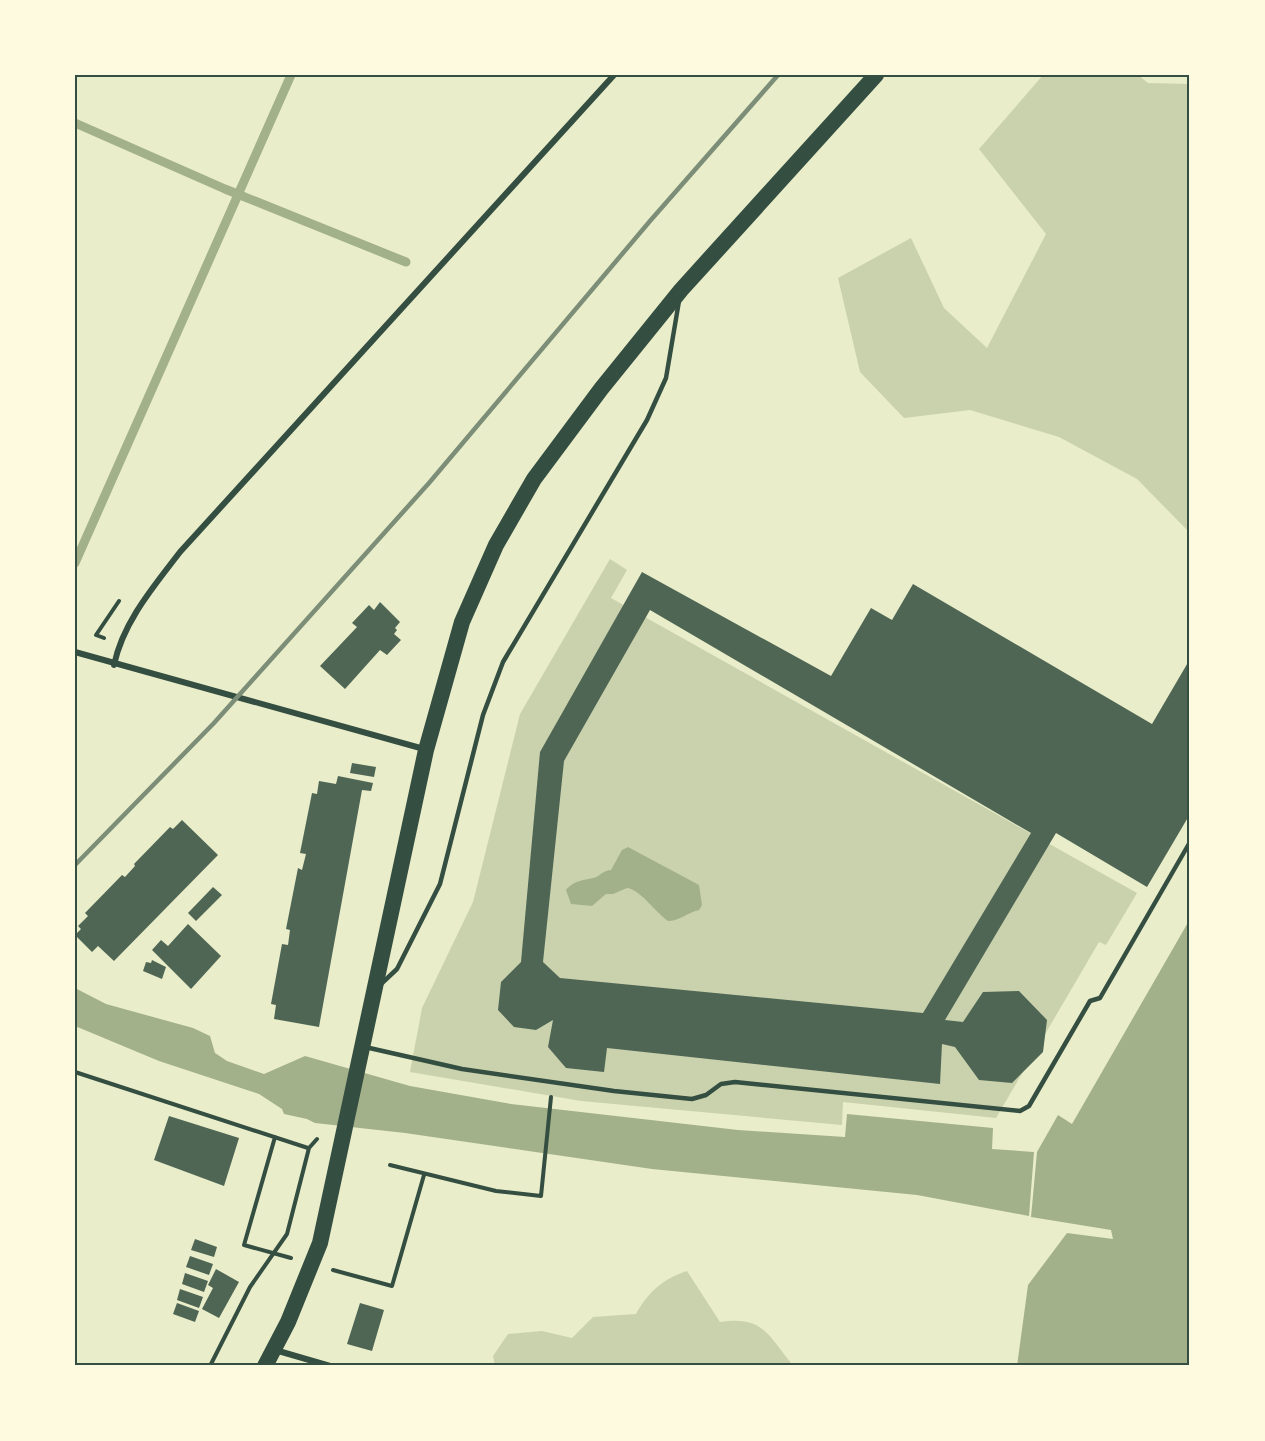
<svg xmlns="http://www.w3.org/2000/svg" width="1265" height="1441" font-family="Manrope,sans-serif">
  <rect width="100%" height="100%" fill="#e9edc9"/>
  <path fill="#cad2ad" d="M1043 75H1138L1148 83 1190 84V533L1137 479 1059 437 970 410 904 418 860 372 838 278 911 238 944 308 987 348 1046 234 979 149Z
    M610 559 627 570 611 598 1137 893 1106 945 1099 942 996 1118 843 1102 842 1125 581 1101 410 1072 422 1008 473 902 520 714Z
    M687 1271 720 1322C762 1316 767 1333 791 1363L797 1366H495L493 1356 508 1334 542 1331 572 1338 593 1317 636 1314C648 1292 663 1279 687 1271Z"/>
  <path fill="#a3b18a" d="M628 847 699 885 702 905 699 910C687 913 679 921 668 921 655 912 641 890 627 888L613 894H606L592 906 571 904 566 890C575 880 581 881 593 878 600 877 601 871 611 870L622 850Z
    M1190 919V1366H1017L1028 1285 1067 1233 1113 1239 1111 1230 1031 1217 1037 1152 1058 1115 1072 1124Z
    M75 988 106 1004 193 1028 210 1036 215 1053 227 1061 264 1074 305 1056 410 1086 511 1104 738 1130 845 1137 847 1114 993 1128 992 1149 1034 1152 1029 1216 917 1195 652 1169 405 1133 315 1123 307 1119 284 1114 282 1109 259 1094 159 1061 75 1026Z"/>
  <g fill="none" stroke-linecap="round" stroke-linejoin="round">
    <path stroke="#a3b18a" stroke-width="9" d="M75 123 225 189 406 262
      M75 563 291 75"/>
  </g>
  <path fill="#4f6655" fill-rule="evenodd" d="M642 572 831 676 871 608 892 620 913 584 1152 724 1190 659V814L1147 887 1056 833 945 1020 963 1022 983 992 1019 991 1047 1020 1043 1052 1012 1083 979 1080 955 1047 942 1044 940 1084 607 1048 604 1072 566 1068 548 1047 553 1020 536 1030 514 1027 498 1010 501 982 521 962 540 752ZM650 610 1031 833 923 1013 560 978 543 962 564 761Z
    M380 602 400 622 395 628 397 630 394 634 401 640 387 655 380 650 345 689 320 666 357 627 352 623 369 605 374 610Z
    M352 763 376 767 374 777 350 773Z
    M338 776 373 783 371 791 362 790 319 1027 274 1019 276 1005 271 1004 282 944 288 945 290 930 286 929 298 868 302 870 306 854 300 853 312 793 317 794 319 781 336 784Z
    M182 820 218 855 114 961 98 946 92 952 75 935 81 929 78 926 88 916 85 913 122 875 125 877 135 866 134 864 170 827 173 829Z
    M213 887 222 895 196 921 188 913Z
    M188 924 221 956 191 989 152 950 161 940 168 946Z
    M152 960 166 967 162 979 143 971 146 962 151 963Z
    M169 1116 239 1138 224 1186 154 1160Z
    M195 1239 217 1247 214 1257 191 1250Z
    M190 1256 213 1264 209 1275 186 1267Z
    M216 1269 239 1282 219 1318 202 1309 213 1288 208 1285Z
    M185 1273 208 1281 204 1292 182 1284Z
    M180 1289 203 1297 199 1308 177 1300Z
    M177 1303 199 1311 195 1322 173 1314Z
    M360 1303 384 1310 372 1351 347 1344Z"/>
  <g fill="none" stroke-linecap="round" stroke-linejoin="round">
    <path stroke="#344e41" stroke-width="4" d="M104 638 96 635 119 601
      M75 1072 308 1148
      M275 1137 244 1245 291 1258
      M390 1165 496 1191 541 1196 551 1097
      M333 1270 392 1286 424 1175
      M210 1366 250 1287 287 1234 309 1148 317 1139"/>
    <path stroke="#344e41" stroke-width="4.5" d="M381 984 397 969 440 884 483 715 503 662 647 420 666 378 679 301
      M365 1047 462 1069 614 1091 692 1099 706 1095 721 1084 735 1082 1020 1111 1029 1106 1090 1001 1100 998 1190 842"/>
    <path stroke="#344e41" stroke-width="6" d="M75 652 424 749
      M114 665C123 622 154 586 180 552L614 75
      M275 1350 330 1366"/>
    <path stroke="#344e41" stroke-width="16" d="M265 1366 288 1322 320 1243 426 750 462 622 496 545 534 479 601 389 681 290 876 75"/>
    <path stroke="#7c8e77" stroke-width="4.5" d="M75 865 214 723 429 483 650 221 778 75"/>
  </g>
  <rect width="1265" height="1441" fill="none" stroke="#fefae0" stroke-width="153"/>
  <rect x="76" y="76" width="1112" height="1288" fill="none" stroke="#344e41" stroke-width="2"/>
</svg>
